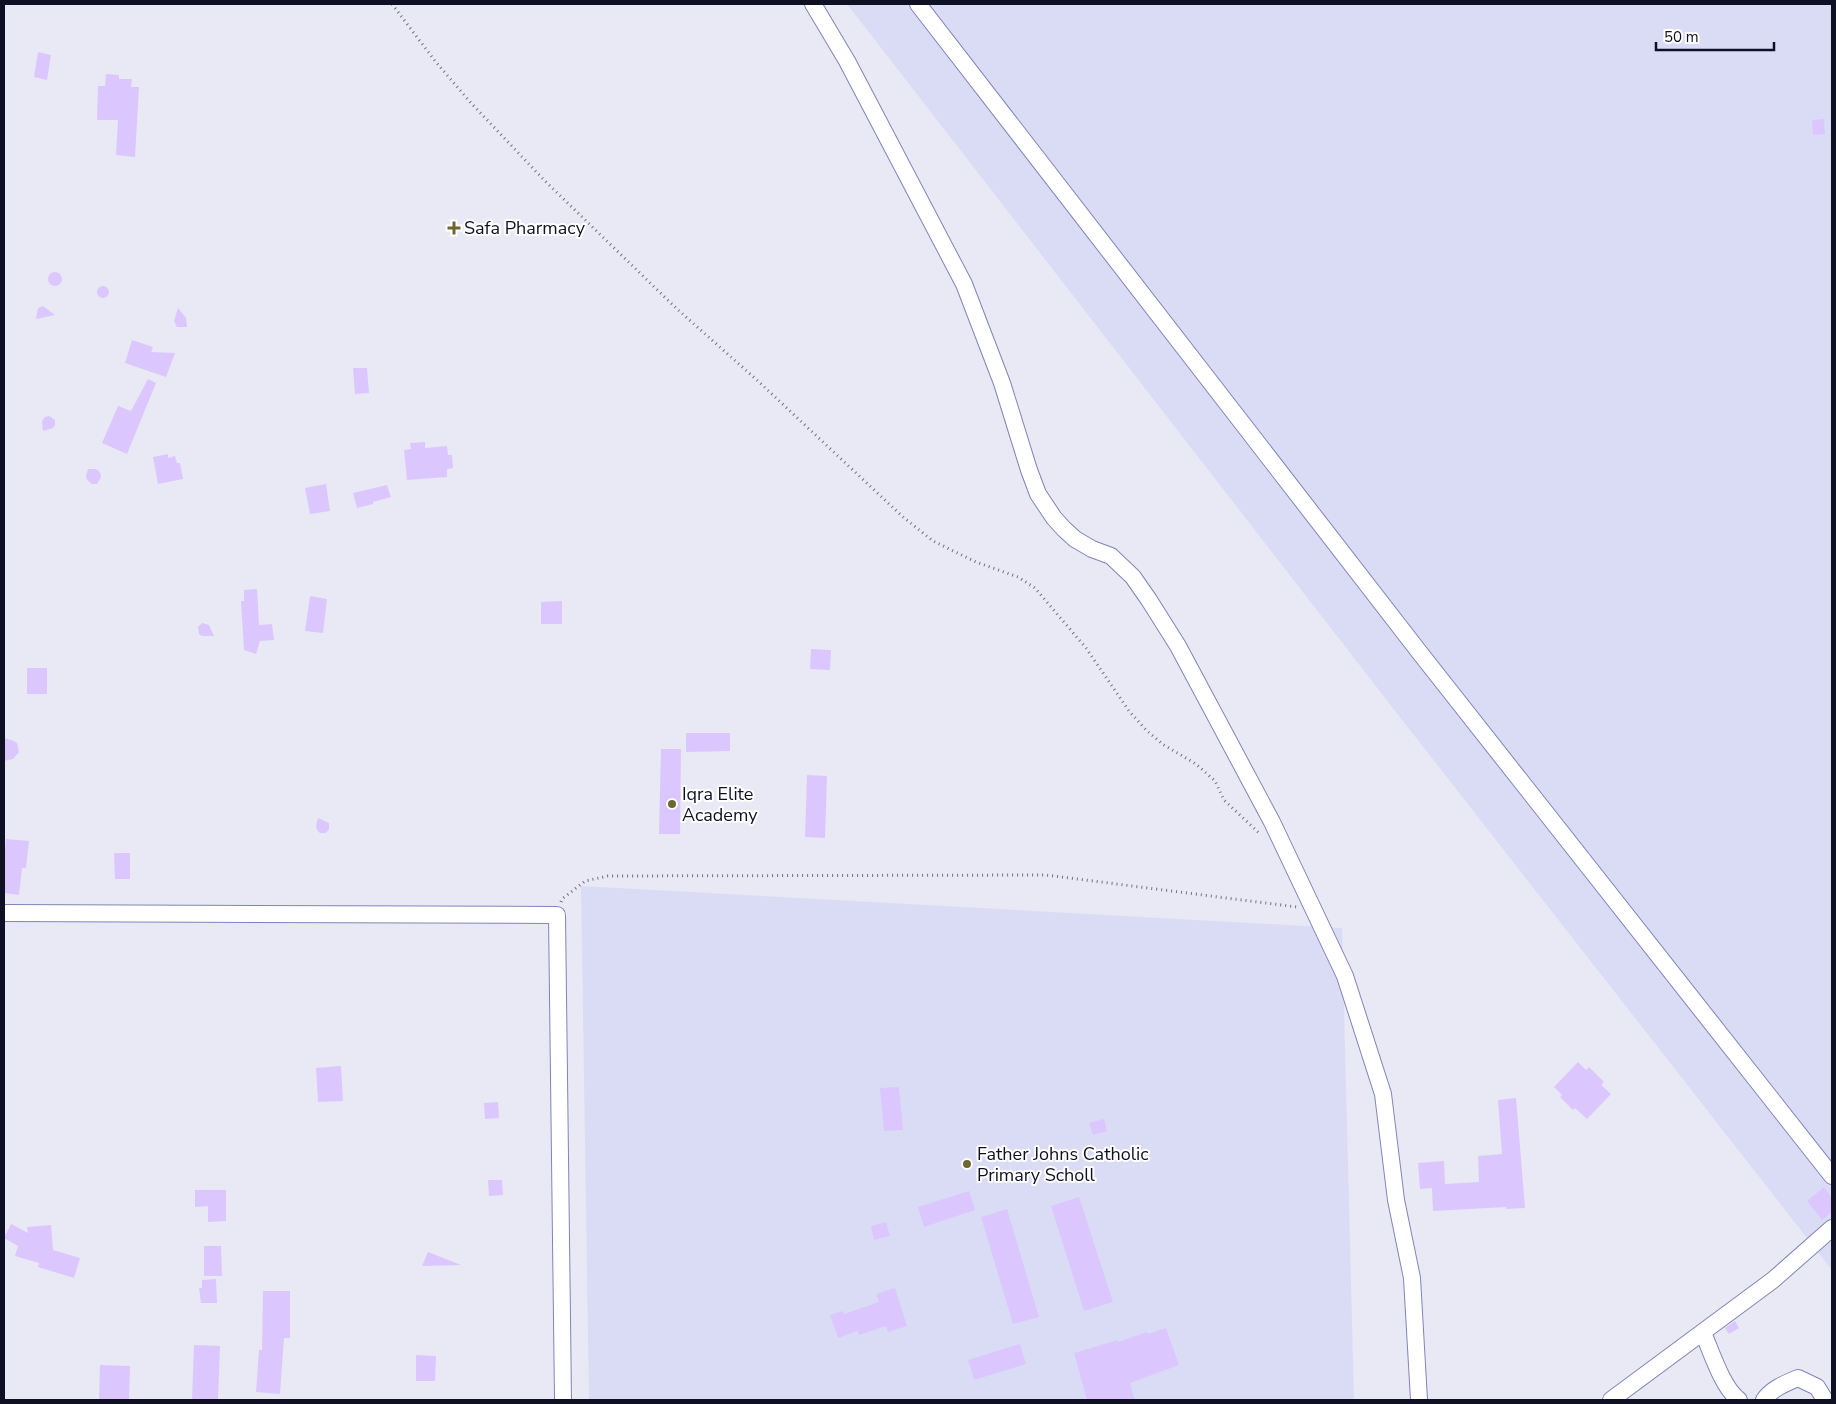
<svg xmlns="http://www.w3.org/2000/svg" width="1836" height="1404" font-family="'Nunito Sans',sans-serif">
  <rect width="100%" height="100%" fill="#e8e9f5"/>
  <path fill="#dadcf6" d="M847 4H1832V1270L1392 707Z
    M581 886 1342 928 1354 1400H589Z"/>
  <path fill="#dbc7fd" d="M38 52 51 55 47 80 34 77Z
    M106 74 119 75V79H132L131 87H139L135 157 116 155 118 120H97L98 86H105Z
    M1824 119 1825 134 1813 135 1812 120Z
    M48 279a7 7 0 1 1 14 0a7 7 0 1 1-14 0Z
    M97 292a6 6 0 1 1 12 0a6 6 0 1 1-12 0Z
    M43 306 55 315 36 319 38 308Z
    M178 308 186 318 187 327H177L174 321Z
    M132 340 153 347 151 352 175 353 166 377 125 363Z
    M353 368H367L369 393 355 394Z
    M148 379 156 383 127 454 102 443 118 406 131 411Z
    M49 416 55 420V425L53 428 43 431 42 421 45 417Z
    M425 442V448L447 446 448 455H452L453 468 447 469V477L407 480 404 450 411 449 410 443Z
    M168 454V458L175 456 177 463H180L183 479 158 484 153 457Z
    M88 469H96L100 472 101 477 97 484H92L87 480 86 476Z
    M326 484 330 511 310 514 305 488Z
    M387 485 391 497 373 502V504L357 508 353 493Z
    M257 589 259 625 272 624 274 640 260 641 256 654 244 650 241 601H244V590Z
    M310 596 327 599 323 633 305 631Z
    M562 601V624H541V602Z
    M202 623 209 625 214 636H202L199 634 198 627Z
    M811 649 831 650 830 670 810 669Z
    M27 668H47V694H27Z
    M686 733H730V751L686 752Z
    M4 738 14 741 17 743 19 752 13 759 4 761Z
    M661 749H681L680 834H659Z
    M807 775 827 776 825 838 805 837Z
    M318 818 329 823V829L326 833H320L317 830 316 826Z
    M6 839 29 841 26 868H22L19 895 4 893V859Z
    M114 853H130V879H115Z
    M1578 1062 1586 1070 1589 1067 1604 1082 1601 1085 1611 1094 1587 1119 1575 1108 1573 1110 1560 1097 1562 1095 1554 1087Z
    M341 1066 343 1101 318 1102 316 1068Z
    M899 1087 903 1130 884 1131 880 1088Z
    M1516 1098 1525 1208 1506 1209V1207L1433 1211 1432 1188 1420 1189 1418 1163 1444 1161 1445 1184 1479 1182 1478 1156 1502 1154 1498 1100Z
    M498 1102 499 1118 485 1119 484 1103Z
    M1104 1119 1107 1131 1093 1135 1089 1123Z
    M488 1180H502L503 1195 489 1196Z
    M1824 1187 1832 1198V1212L1822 1220 1807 1201Z
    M195 1190H226V1221L208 1222V1206L195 1207Z
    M969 1191 975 1210 924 1227 918 1207Z
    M1079 1197 1113 1302 1084 1311 1051 1206Z
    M1007 1209 1039 1317 1013 1324 981 1217Z
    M886 1222 890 1236 874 1240 871 1226Z
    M11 1224 28 1233 27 1227 51 1225 53 1250 80 1258 74 1278 38 1267 39 1263 15 1256 18 1246 4 1238Z
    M204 1246H221L222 1276H204Z
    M428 1252 461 1265 422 1266Z
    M216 1279 217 1303H201L199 1288H202V1280Z
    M895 1288 907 1326 888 1332 886 1326 859 1335 857 1331 838 1338 830 1315 843 1311 844 1314 879 1302 876 1294Z
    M263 1291H290V1338H284L280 1394 256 1392 259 1350H262Z
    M1735 1321 1739 1328 1729 1334 1725 1328Z
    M1166 1328 1179 1365 1130 1383 1135 1400H1087L1074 1353 1118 1340V1342L1147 1332 1148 1334Z
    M1020 1344 1026 1364 974 1380 968 1360Z
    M194 1345 220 1346 218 1400H192Z
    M416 1355 436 1356 435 1381H416Z
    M100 1365 130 1366 129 1400H99Z"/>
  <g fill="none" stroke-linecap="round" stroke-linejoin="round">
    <g stroke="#8184b8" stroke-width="18">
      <path id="minor" d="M813 4 847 61 964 284 1002 383 1029 470 1038 494 1054 518 1064 529 1075 539 1092 549 1111 556 1133 577 1149 600 1178 646 1272 822 1345 976 1383 1094 1396 1200 1412 1278 1419 1400
        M918 4 1420 653 1832 1176
        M4 913 557 915 563 1400
        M1703 1333C1712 1353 1722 1387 1739 1400
        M1611 1400 1773 1280 1832 1228
        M1764 1400C1771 1389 1786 1383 1798 1378L1817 1387 1825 1400"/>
    </g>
    <path stroke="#727283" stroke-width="3" stroke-dasharray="1 4" stroke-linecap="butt" d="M392 4 435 61 471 103 545 181 677 309 758 381 903 517 933 541 976 562 1018 577 1035 588 1086 648 1129 711 1147 731 1164 745 1196 764 1215 781 1224 800 1259 833
      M561 902 562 899 585 881 608 876 1046 875 1297 907"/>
    <use href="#minor" stroke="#fff" stroke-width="16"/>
  </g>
  <g fill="#6d6633" stroke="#fff" stroke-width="2">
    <path d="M451.5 220.5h5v5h5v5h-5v5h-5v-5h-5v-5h5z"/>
    <circle cx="672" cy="804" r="5"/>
    <circle cx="967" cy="1164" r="5"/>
  </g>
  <g text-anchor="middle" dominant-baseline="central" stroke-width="4" stroke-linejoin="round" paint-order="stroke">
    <g font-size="18" fill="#101024" stroke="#fff" text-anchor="start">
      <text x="464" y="228">Safa Pharmacy</text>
      <text x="682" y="794">Iqra Elite<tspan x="682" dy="21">Academy</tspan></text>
      <text x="977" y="1154">Father Johns Catholic<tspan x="977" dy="21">Primary Scholl</tspan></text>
    </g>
  </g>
  <rect width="1836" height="1404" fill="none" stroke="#101024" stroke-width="10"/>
  <path d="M1656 42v8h118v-8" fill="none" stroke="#101024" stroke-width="2.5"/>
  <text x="1664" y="42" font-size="15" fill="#101024" stroke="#ffffff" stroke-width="4" paint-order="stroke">50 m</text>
</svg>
